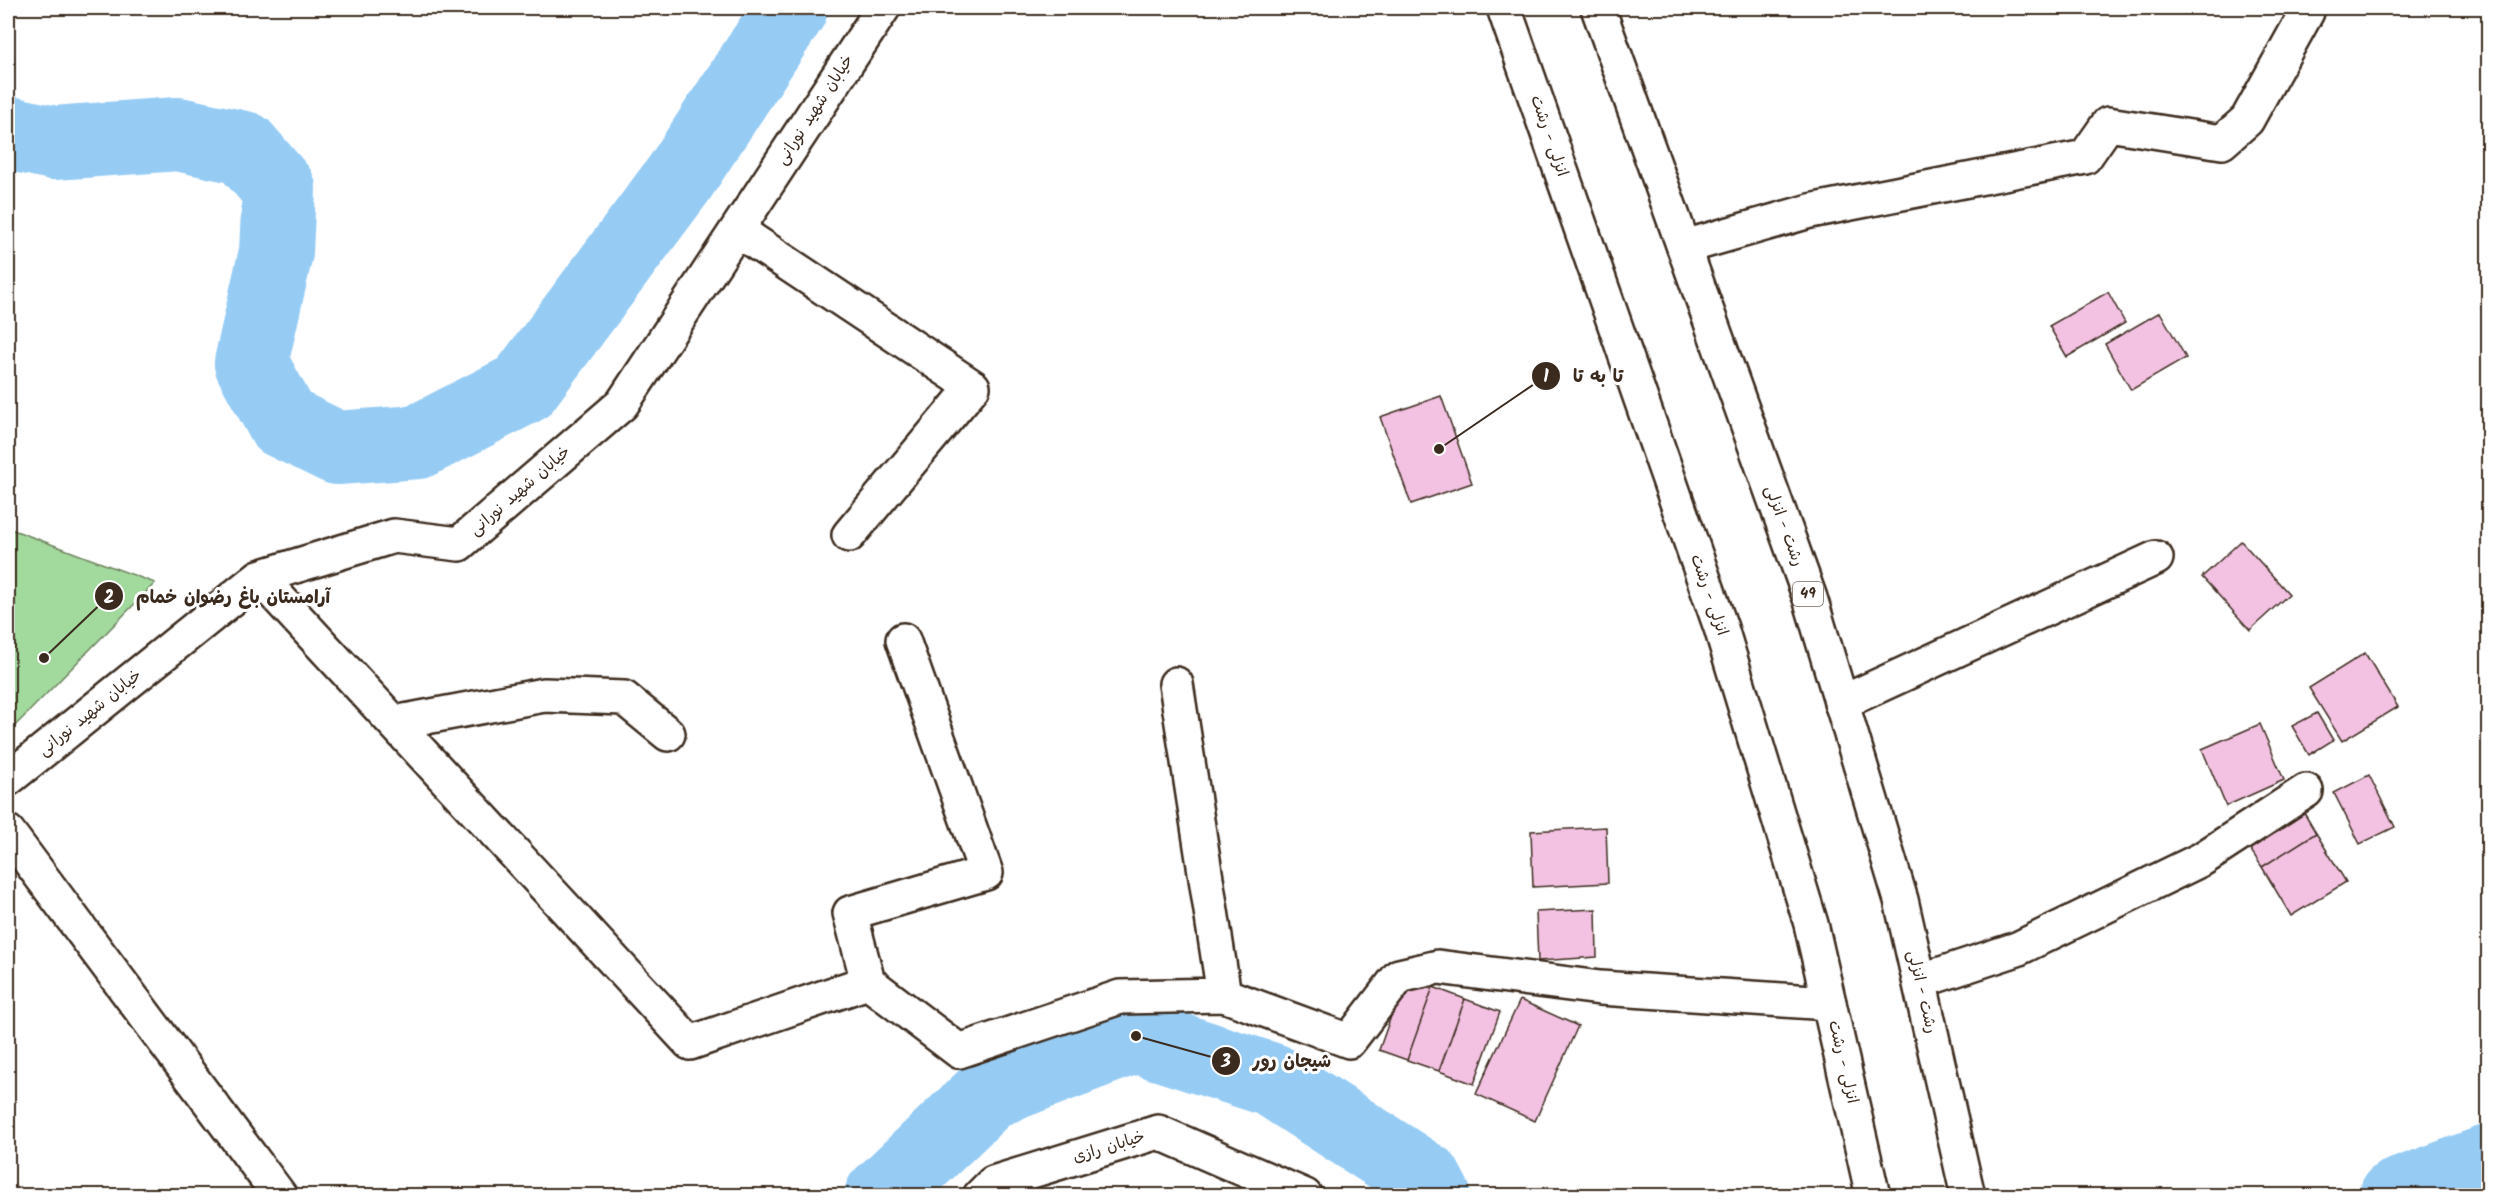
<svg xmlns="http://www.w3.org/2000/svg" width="2496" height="1203" font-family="Kalam,'Playpen Sans Arabic',sans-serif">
  <rect width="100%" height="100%" fill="#fff"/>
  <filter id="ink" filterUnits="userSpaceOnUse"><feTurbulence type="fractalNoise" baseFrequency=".0167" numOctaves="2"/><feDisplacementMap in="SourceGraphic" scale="12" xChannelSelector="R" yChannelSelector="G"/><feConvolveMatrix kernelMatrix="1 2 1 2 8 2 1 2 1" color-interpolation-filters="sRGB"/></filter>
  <g filter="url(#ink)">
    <path fill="#a2d99d" stroke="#6e825e" stroke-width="1.5" d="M8 528 155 583 8 733Z"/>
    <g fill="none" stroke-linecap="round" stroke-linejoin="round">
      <path stroke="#96ccf4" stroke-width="74" d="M8 133 54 143 178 134 244 148 279 189 276 252 251 363 283 422 337 448 418 442 523 388 679 179 791 8
        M881 1196 990 1092 1136 1036 1272 1080 1425 1179 1434 1196
        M2396 1196 2488 1162"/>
    </g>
    <path fill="#f3c2e2" stroke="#3b2a1e" stroke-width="1.5" d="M2108 292 2125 323 2067 357 2049 326Z
      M2160 312 2186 358 2131 390 2105 344Z
      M1441 396 1472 483 1411 504 1380 417Z
      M2241 541 2289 594 2250 630 2202 577Z
      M2365 653 2398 707 2342 741 2309 688Z
      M2317 713 2333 740 2309 755 2292 726Z
      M2260 724 2284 780 2226 806 2202 749Z
      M2369 775 2395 827 2360 844 2334 793Z
      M2301 808 2316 833 2262 867 2246 843Z
      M1606 827 1608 883 1533 887 1531 831Z
      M2316 833 2346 882 2291 916 2262 867Z
      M1596 909 1597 957 1538 961 1536 912Z
      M1433 987 1407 1060 1379 1050 1401 988Z
      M1433 987 1465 999 1439 1071 1407 1060Z
      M1465 999 1500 1012 1474 1084 1439 1071Z
      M1520 1000 1578 1026 1535 1121 1476 1094Z"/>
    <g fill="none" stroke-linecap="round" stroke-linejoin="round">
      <g stroke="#3b2a1e" stroke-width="38">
        <path id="minor" d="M737 230 973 387 849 535
          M1684 247 1810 211 2085 157 2108 124 2222 142 2247 120 2307 12
          M259 577 690 1043 868 982 959 1051 1120 997 1224 995 1349 1041 1399 976 1438 967 1600 988 1829 1003
          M1176 684 1224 995
          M1841 703 2156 558
          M394 723 544 695 624 698 668 734
          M8 779 259 577 394 536 459 544 622 404 883 8
          M8 832 280 1196
          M1920 981 2017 949 2202 859 2306 791
          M868 982 850 913 986 873 903 640
          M980 1196 993 1183 1158 1132 1305 1196"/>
      </g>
      <g stroke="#3b2a1e" stroke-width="38">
        <path id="highway" d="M1504 8 1721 628 1811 924 1873 1196
          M1598 8 1810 598 1901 900 1968 1196"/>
      </g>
      <use href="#minor" stroke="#fff" stroke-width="33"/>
      <use href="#highway" stroke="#fff" stroke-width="33"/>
    </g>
  </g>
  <g text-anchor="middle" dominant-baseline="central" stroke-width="6" stroke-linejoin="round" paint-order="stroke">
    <rect fill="#fff" stroke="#766a62" stroke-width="1.5" x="1793" y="582" width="30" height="24" rx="4.5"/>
    <g font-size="15" font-weight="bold" fill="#3b2a1e">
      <text x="1808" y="594">49</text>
    </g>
    <g font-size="16" fill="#3b2a1e" stroke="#fff">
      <text transform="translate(815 110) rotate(-57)">خیابان شهید نورانی</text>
      <text transform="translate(1549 136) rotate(71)">انزلی - رشت</text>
      <text transform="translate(520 491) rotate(-41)">خیابان شهید نورانی</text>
      <text transform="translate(1784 526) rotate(70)">رشت - انزلی</text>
      <text transform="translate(1709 595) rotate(71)">انزلی - رشت</text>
      <text transform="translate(90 713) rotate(-39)">خیابان شهید نورانی</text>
      <text transform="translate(1922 992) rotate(77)">رشت - انزلی</text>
      <text transform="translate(1843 1062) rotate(77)">انزلی - رشت</text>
      <text transform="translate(1109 1147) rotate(-17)">خیابان رازی</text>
    </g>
  </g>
  <path fill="none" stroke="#3b2a1e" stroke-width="2" d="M1439 449L1546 376M44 658L109 596M1136 1036L1226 1061"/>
  <g fill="#3b2a1e" stroke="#fff" stroke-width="2">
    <circle cx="1439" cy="449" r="6"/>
    <circle cx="44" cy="658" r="6"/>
    <circle cx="1136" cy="1036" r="6"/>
    <circle cx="1546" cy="376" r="15"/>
    <circle cx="109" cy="596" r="15"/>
    <circle cx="1226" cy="1061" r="15"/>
  </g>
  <g font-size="18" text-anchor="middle" font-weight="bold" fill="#fff">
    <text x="1546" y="382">1</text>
    <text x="109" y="603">2</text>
    <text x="1226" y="1067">3</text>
  </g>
  <g font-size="18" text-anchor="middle" font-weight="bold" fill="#3b2a1e" stroke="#fff" stroke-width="6" stroke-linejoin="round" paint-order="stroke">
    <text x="1598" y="382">تا به تا</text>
    <text x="233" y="603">آرامستان باغ رضوان خمام</text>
    <text x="1292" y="1067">شیجان رور</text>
  </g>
  <rect width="2496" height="1203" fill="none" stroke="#fff" stroke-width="30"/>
  <rect x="15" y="15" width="2466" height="1173" fill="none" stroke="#3b2a1e" stroke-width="2" filter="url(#ink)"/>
</svg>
